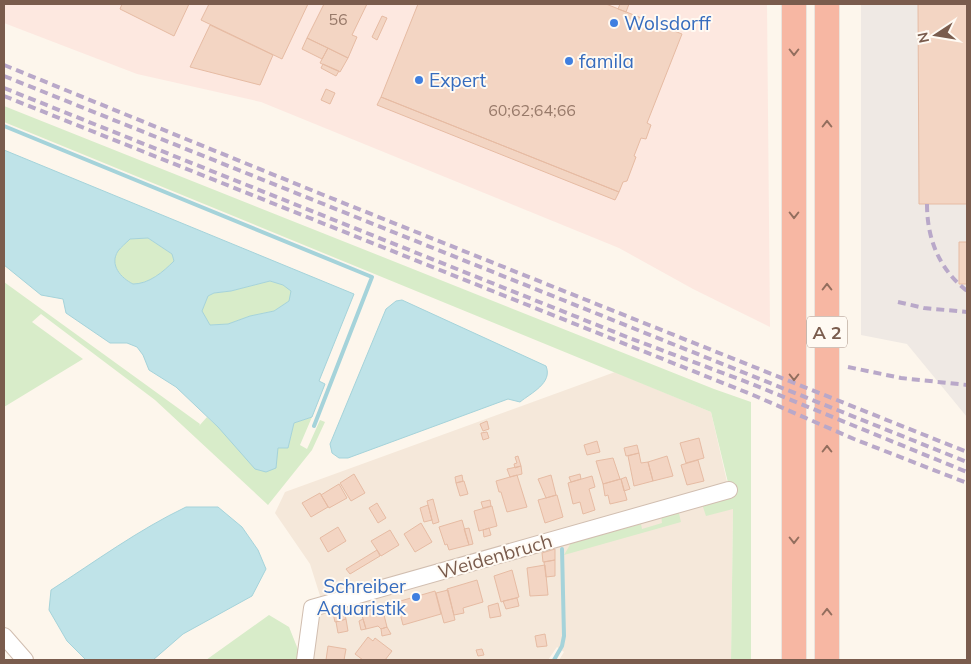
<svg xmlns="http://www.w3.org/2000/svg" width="971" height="664" font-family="Mulish,sans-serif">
  <rect width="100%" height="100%" fill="#fdf6ec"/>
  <path fill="#f5e8da" d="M615 372 711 412 733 508 731 660H559L564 652 557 647 548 660H313L322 602 310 564 275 513 285 492Z"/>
  <path fill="#fde8e0" d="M4 4H767L770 327 693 289 619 248 261 102 137 74 4 23Z"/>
  <path fill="#efe9e4" d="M861 4H967V417L907 344 861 335Z"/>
  <path fill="#d8ecc9" d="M4 106 714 389 751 402V660H731L733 509 706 516 702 504 731 495 711 412 4 122Z
    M148 238 172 254 174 261C163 272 149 284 133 284 121 278 109 265 118 251 121 247 126 243 130 239Z
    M270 281 283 285 292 291 289 301 274 311 250 316 228 324 210 325 202 311 208 296 214 293 231 291Z
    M4 282 200 424 199 426 207 417 218 427 278 447H288L294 423 312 417 300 445 307 449 320 420 325 422 312 450 268 505 155 400 41 314 32 322 83 359 4 407Z
    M678 509 681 522 564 555 571 543 641 524 642 529 662 523 661 514Z
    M269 615 289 627 299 652 297 660H206Z"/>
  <path fill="#bfe3e8" stroke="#a5d3da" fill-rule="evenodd" d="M4 150 354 294 319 381 325 384 312 417 294 423 288 448H278L276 468 266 472 255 469 218 427 176 387 149 370 143 355 137 347 127 343H110L66 313 63 299 41 295 4 265ZM148 238 172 254 174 261C163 272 149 284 133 284 121 278 109 265 118 251 121 247 126 243 130 239ZM270 281 283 285 291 291 289 301 274 311 250 316 228 324 210 325 202 311 208 296 214 293 231 291Z
    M402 300 546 366C553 383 531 393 520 402L508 399 348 458H339L332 453 330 444 386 309 396 301Z
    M186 507H218L242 527 258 550 266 569 252 596 183 634 153 660H86L67 641 49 610 51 590C96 561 138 530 186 507Z"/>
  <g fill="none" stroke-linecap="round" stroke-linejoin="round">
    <path stroke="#a5d3da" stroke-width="4" d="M4 126 372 277 314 426
      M554 660 562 646 564 636 562 549"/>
  </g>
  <path fill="#f3d5c3" stroke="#e6bba3" d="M122 4H189L174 36 120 9Z
    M209 4H308L282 59 201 20Z
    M324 4H367L352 35 357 37 348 58 307 38Z
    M418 4H606L682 34 647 123 651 125 646 139 641 138 634 156 636 157 627 181 623 182 619 192 381 97Z
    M620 4H629L626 12 618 9Z
    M918 4H967V204H919Z
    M382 16 387 18 377 40 372 37Z
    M210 25 273 55 260 85 190 67Z
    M307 38 328 48 322 59 302 49Z
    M328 48 348 58 340 72 320 63Z
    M323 64 339 71 336 76 321 68Z
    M326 89 335 93 330 104 321 100Z
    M381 97 619 192 615 200 377 105Z
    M959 242H967V284H959Z
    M487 421 489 429 483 431 480 424Z
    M487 432 489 438 483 440 481 433Z
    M699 438 704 458 686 463 680 443Z
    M597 441 600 452 587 455 584 445Z
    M637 445 639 453 626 456 624 448Z
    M639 453 641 463 648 462 653 481 634 486 628 456Z
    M518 456 521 466 515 468 514 464 517 463 515 457Z
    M667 456 673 476 653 481 648 462Z
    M613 458 620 479 603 484 596 461Z
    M698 460 704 481 687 485 681 465Z
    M521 466 522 474 510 477 507 469Z
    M354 474 365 493 351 501 340 483Z
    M580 474 581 479 571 482 569 477Z
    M462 475 463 481 456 483 455 477Z
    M517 475 527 507 507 512 501 492H499L496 481Z
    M551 475 556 495 546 498 538 479Z
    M592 476 595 487 589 489 595 510 583 514 580 502 573 504 568 483Z
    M626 477 630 489 624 491 621 479Z
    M621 479 627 500 610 504 608 495 605 496 603 484Z
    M464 481 468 494 460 496 456 483Z
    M339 484 347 498 329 508 321 495Z
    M320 493 328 507 311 517 302 503Z
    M557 495 563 517 545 523 538 500Z
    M433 499 439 522 433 524 427 501Z
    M490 500 491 506 483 508 481 502Z
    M377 503 386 518 378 523 369 508Z
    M428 505 432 520 424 522 420 508Z
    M492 506 497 526 479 531 474 511Z
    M462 520 469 545 449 550 447 544 445 545 439 527Z
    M421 523 432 542 415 552 404 534Z
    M338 527 346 541 328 552 320 538Z
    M469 528 473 544 469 545 464 529Z
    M489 528 491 535 484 537 483 530Z
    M390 530 399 545 381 556 371 541Z
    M555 549V560L543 562 542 553Z
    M377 550 380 556 350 574 346 569Z
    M555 560V576L546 577 544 562Z
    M545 565 548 595 530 596 527 568Z
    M512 570 519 597 501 602 494 576Z
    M477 580 483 602 463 608 464 613 454 615 447 589Z
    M448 590 455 620 444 623 436 593Z
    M435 591 441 614 403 625 397 602Z
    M517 598 519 606 506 609 503 601Z
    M498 603 501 616 490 618 488 606Z
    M382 607 387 627 381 629 378 626 366 629 361 612Z
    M344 611 346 619 335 622 333 613Z
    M346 619 348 631 338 633 336 622Z
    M363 619 366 629 361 630 359 621Z
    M387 627 391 634 382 636 381 629Z
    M545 634 547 646 537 647 535 636Z
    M368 637 373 641 375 638 392 651 385 660H363L355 654Z
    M328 646 346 649 344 660H326Z
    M482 649 484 655 478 656 476 650Z"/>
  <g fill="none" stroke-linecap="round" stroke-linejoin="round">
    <g stroke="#d1beb0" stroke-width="18">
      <path id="minor" d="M4 636 25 660
        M305 660 312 608 729 490"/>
    </g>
    <g stroke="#dad1cd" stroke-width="25">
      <path id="highway" d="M794 4V660
        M827 660V4"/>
    </g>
    <use href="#minor" stroke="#fff" stroke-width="16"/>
    <use href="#highway" stroke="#f7b7a3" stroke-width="24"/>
    <path stroke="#b9a8c9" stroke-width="4" stroke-dasharray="8 5" stroke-linecap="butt" d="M4 65 321 194 967 452
      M4 76 967 462
      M4 88 627 337 752 384 967 472
      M4 96 753 395 854 439 967 483
      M927 204C927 239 939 269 967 291
      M898 302 924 308 967 312
      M848 367 901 378 967 385"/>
  </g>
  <defs><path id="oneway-chevron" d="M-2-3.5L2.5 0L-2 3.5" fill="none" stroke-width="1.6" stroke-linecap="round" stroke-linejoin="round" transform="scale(1.25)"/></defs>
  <g stroke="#936e5e">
    <use href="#oneway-chevron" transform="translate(794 52) rotate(90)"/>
    <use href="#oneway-chevron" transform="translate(827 124) rotate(-90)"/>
    <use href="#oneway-chevron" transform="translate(794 215) rotate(90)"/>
    <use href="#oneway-chevron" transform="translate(827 287) rotate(-90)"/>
    <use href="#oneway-chevron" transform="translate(794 377) rotate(90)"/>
    <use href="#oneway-chevron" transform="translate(827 449) rotate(-90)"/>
    <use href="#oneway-chevron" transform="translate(794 540) rotate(90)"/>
    <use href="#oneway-chevron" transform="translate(827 612) rotate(-90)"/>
  </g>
  <g fill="#3f7fe0" stroke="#fffaf3" stroke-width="2">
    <circle cx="614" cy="23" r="5"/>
    <circle cx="569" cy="61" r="5"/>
    <circle cx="419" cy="80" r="5"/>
    <circle cx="416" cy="597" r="5"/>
  </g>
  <g text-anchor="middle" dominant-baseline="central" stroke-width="4" stroke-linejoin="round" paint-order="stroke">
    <g font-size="16" fill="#987a6a">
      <text x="338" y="19">56</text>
      <text x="532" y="110">60;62;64;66</text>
    </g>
    <rect fill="#fffaf3" stroke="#a28b7f" stroke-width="1" x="807" y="316.5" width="40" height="31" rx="4"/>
    <g font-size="18" font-weight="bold" fill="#7a5c4d">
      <text x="827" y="332">A 2</text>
    </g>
    <g font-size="19" fill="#366cbe" stroke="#fffaf3" text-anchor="start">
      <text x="624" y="23">Wolsdorff</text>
      <text x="579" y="61">famila</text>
      <text x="429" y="80">Expert</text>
      <text x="406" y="586" text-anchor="end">Schreiber<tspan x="406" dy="22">Aquaristik</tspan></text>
    </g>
    <g font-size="19" fill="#7a5c4d" stroke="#fffaf3">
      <text transform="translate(495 556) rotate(-16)">Weidenbruch</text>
    </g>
  </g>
  <rect width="971" height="664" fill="none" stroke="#7a5c4d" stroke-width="10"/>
  <g transform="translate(936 35) rotate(258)" stroke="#fffaf3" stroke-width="4" paint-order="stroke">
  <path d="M0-4L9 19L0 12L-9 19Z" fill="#7a5c4d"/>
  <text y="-8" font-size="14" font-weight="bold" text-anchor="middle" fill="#7a5c4d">N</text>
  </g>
</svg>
